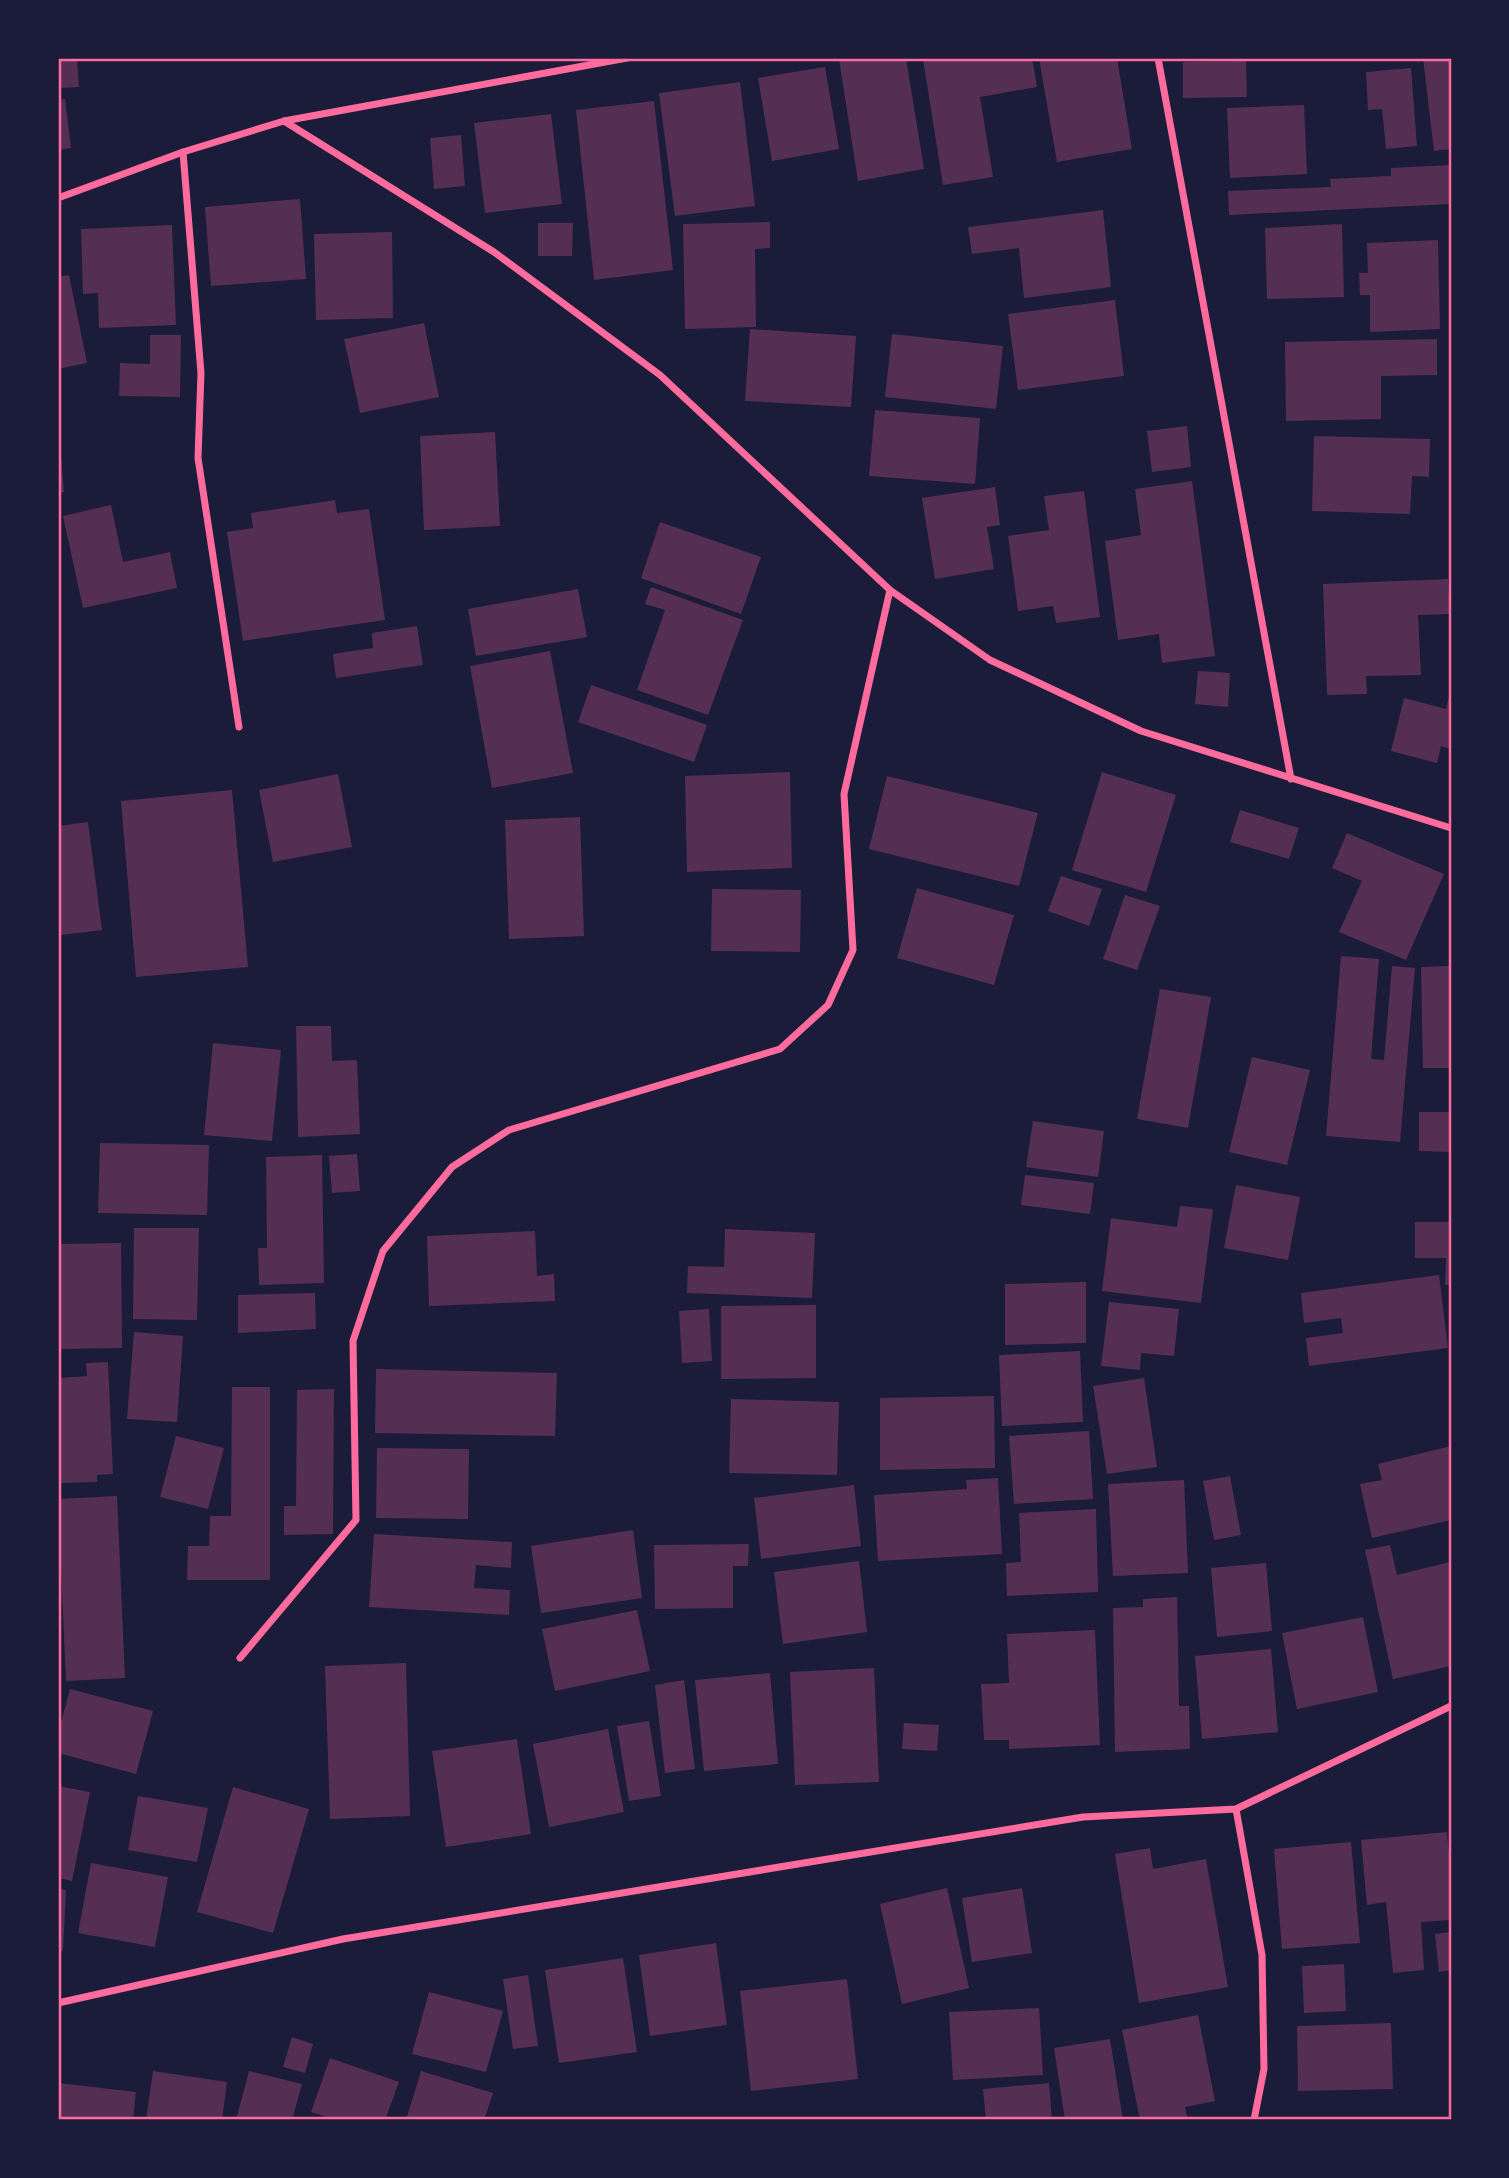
<svg xmlns="http://www.w3.org/2000/svg" width="1509" height="2178" font-family="'Exo 2',sans-serif">
  <rect width="100%" height="100%" fill="#1b1b3a"/>
  <path fill="#542f53" d="M58 58H77L79 87 58 88Z
    M846 58H906L924 169 858 181 839 59Z
    M929 58H1032L1037 87 980 97 993 177 943 185 923 59Z
    M1039 58H1117L1132 149 1057 162Z
    M1423 58H1451V149L1434 151Z
    M1246 61 1247 97 1183 98V62Z
    M825 67 839 149 772 161 758 78Z
    M1411 68 1417 146 1386 149 1382 109 1368 110 1366 72Z
    M740 82 755 206 675 216 659 93Z
    M65 99 71 148 58 150V100Z
    M654 101 673 270 594 280 576 110Z
    M1304 105 1307 174 1230 178 1227 108Z
    M551 114 562 204 485 213 474 123Z
    M461 135 465 186 434 189 430 138Z
    M1451 165V204L1229 215 1228 191 1331 187 1330 179 1391 176V168Z
    M300 199 306 279 211 286 205 207Z
    M1103 210 1111 287 1024 298 1019 248 972 254 968 227Z
    M770 222V248L755 249 756 327 685 329 683 224Z
    M538 223H573L572 256H538Z
    M1342 224 1344 297 1267 299 1265 228Z
    M172 225 176 325 99 328 98 293 83 294 81 229Z
    M392 232 393 318 316 320 314 234Z
    M1438 240 1440 329 1370 332V295H1360L1359 273H1368L1367 243Z
    M69 275 87 363 58 369V277Z
    M1115 300 1124 376 1018 390 1008 314Z
    M424 323 439 397 360 413 344 339Z
    M750 329 856 336 851 407 745 401Z
    M892 334 1003 346 996 409 885 397Z
    M150 335H181L180 397 119 396 120 363 150 364Z
    M1437 339V375L1381 376V419L1286 421 1285 342Z
    M875 410 980 418 975 484 869 476Z
    M1187 426 1191 467 1152 472 1147 431Z
    M495 432 500 526 424 530 420 436Z
    M1314 436 1430 439 1429 477 1412 476 1410 514 1312 511Z
    M58 456H61L64 492 58 493Z
    M1192 481 1215 656 1162 663 1159 634 1118 640 1105 541 1141 535 1135 489Z
    M995 487 1000 525 987 527 994 569 935 579 922 498Z
    M1084 491 1100 617 1056 623 1053 606 1018 611 1008 536 1049 530 1044 496Z
    M335 500 337 513 369 509 385 620 243 641 227 532 253 528 251 513Z
    M111 505 123 562 170 552 177 588 83 608 63 516Z
    M660 522 761 557 741 614 641 578Z
    M1448 579 1450 614 1418 615 1421 675 1366 676 1367 694 1327 695 1323 584Z
    M651 587 743 620 708 715 637 690 665 610 645 604Z
    M578 589 587 637 476 656 468 609Z
    M417 626 423 665 336 678 333 654 373 648 372 633Z
    M550 651 573 773 492 788 470 666Z
    M1198 671 1230 673 1228 707 1195 704Z
    M591 685 707 725 694 762 578 722Z
    M1450 692 1451 749 1441 746 1437 763 1391 751 1404 698 1446 709Z
    M790 772 792 868 687 872 685 776Z
    M1102 772 1176 795 1146 892 1072 870Z
    M338 774 352 847 273 862 259 790Z
    M887 776 1038 813 1019 886 869 849Z
    M232 790 248 967 136 977 121 801Z
    M1240 810 1299 828 1289 859 1230 842Z
    M580 817 584 936 509 939 505 820Z
    M88 822 102 930 61 935 58 910V826Z
    M1347 833 1444 874 1406 960 1339 932 1362 881 1332 868Z
    M1061 876 1102 889 1089 926 1048 911Z
    M917 888 1014 915 994 985 897 958Z
    M712 889 801 890 800 952 711 951Z
    M1125 895 1160 906 1137 970 1103 959Z
    M1341 956 1379 959 1371 1059 1384 1060 1392 966 1415 968 1400 1142 1326 1136Z
    M1451 966V1068H1423L1421 967Z
    M1160 989 1211 997 1188 1128 1137 1119Z
    M296 1026H331L332 1061 357 1060 360 1134 298 1137Z
    M213 1043 281 1050 272 1141 204 1135Z
    M1252 1057 1310 1070 1287 1165 1229 1152Z
    M1419 1112H1451V1152L1419 1151Z
    M1033 1121 1104 1131 1098 1177 1026 1167Z
    M100 1143 209 1145 207 1215 98 1213Z
    M357 1154 360 1191 332 1193 329 1156Z
    M322 1155 324 1283 259 1285 258 1248H267L266 1157Z
    M1025 1175 1094 1183 1090 1214 1021 1205Z
    M1236 1185 1300 1197 1288 1260 1224 1248Z
    M1180 1206 1213 1209 1201 1303 1102 1291 1111 1218 1177 1227Z
    M1415 1222H1451V1285H1445L1446 1258H1415Z
    M134 1228H199L197 1320 133 1319Z
    M725 1229 815 1233 812 1298 687 1293 688 1266 724 1267Z
    M535 1231 537 1276 554 1274 555 1301 429 1306 427 1236Z
    M121 1243 122 1348 58 1349V1244Z
    M1439 1275 1448 1348 1309 1366 1306 1338 1343 1333 1341 1318 1304 1323 1301 1293Z
    M1086 1282V1343L1005 1345V1284Z
    M315 1293 316 1329 238 1333V1295Z
    M1109 1302 1179 1309 1174 1356 1141 1353 1140 1370 1101 1366Z
    M816 1305V1378L721 1379V1306Z
    M709 1309 712 1361 682 1363 679 1311Z
    M134 1332 183 1336 177 1422 127 1419Z
    M1080 1351 1083 1422 1002 1426 999 1355Z
    M108 1362 113 1474 97 1475V1482L58 1483V1378L87 1376 86 1363Z
    M376 1369 557 1373 555 1436 375 1433Z
    M1144 1378 1157 1467 1107 1474 1093 1386Z
    M232 1387H270V1580H187L188 1546H209L210 1516H231Z
    M334 1389 333 1534 284 1535V1506H296L297 1390Z
    M994 1396 995 1468 880 1470V1398Z
    M731 1399 839 1402 837 1475 729 1473Z
    M1089 1431 1093 1499 1014 1504 1009 1436Z
    M176 1436 224 1448 208 1509 160 1497Z
    M1451 1446V1520L1372 1538 1360 1484 1382 1480 1378 1464Z
    M377 1448 469 1449 468 1519 376 1518Z
    M1230 1476 1241 1535 1214 1540 1203 1481Z
    M998 1478 1002 1554 878 1561 874 1495 967 1489 966 1480Z
    M1184 1480 1188 1573 1113 1576 1108 1484Z
    M854 1485 861 1546 761 1559 754 1498Z
    M117 1496 125 1678 66 1681 58 1499Z
    M1096 1509 1098 1592 1007 1596 1006 1563 1021 1562 1019 1513Z
    M633 1530 642 1598 541 1613 531 1546Z
    M374 1534 512 1542 511 1568 476 1565 474 1588 510 1590 509 1615 369 1607Z
    M749 1544 748 1566H733V1608L655 1609 654 1545Z
    M1390 1545 1397 1575 1450 1562 1451 1666 1393 1679 1365 1550Z
    M859 1561 867 1632 783 1644 774 1572Z
    M1266 1563 1272 1631 1217 1637 1211 1568Z
    M1177 1597 1179 1706H1189L1190 1749 1115 1752 1113 1608 1143 1607V1599Z
    M637 1610 650 1671 555 1691 542 1629Z
    M1363 1617 1378 1692 1297 1709 1282 1633Z
    M1095 1630 1100 1745 1009 1749V1740H984L981 1684 1009 1683 1007 1634Z
    M1271 1649 1278 1732 1202 1739 1195 1656Z
    M406 1663 410 1816 330 1819 325 1666Z
    M874 1668 879 1782 795 1785 790 1672Z
    M770 1673 778 1764 704 1771 695 1680Z
    M684 1680 695 1769 665 1773 655 1685Z
    M70 1689 153 1711 136 1774 58 1753V1734Z
    M649 1721 661 1796 629 1801 617 1726Z
    M904 1723 939 1725 937 1751 902 1749Z
    M608 1729 624 1812 549 1827 533 1744Z
    M517 1739 531 1834 446 1847 432 1751Z
    M58 1786 90 1792 72 1881 58 1878Z
    M233 1787 309 1809 273 1933 197 1912Z
    M138 1796 208 1808 197 1862 128 1850Z
    M1447 1832 1451 1877V1920L1421 1922 1424 1970 1393 1973 1386 1902 1367 1905 1361 1840Z
    M1351 1842 1360 1943 1282 1949 1274 1849Z
    M1150 1848 1153 1869 1206 1859 1228 1987 1139 2003 1115 1854Z
    M91 1863 168 1877 155 1947 78 1933Z
    M947 1888 969 1988 902 2004 880 1904Z
    M1022 1888 1032 1953 972 1962 962 1898Z
    M58 1889 66 1890 63 1951H58Z
    M1451 1932V1970L1439 1972 1435 1934Z
    M716 1943 727 2025 650 2036 639 1955Z
    M623 1958 637 2052 559 2063 545 1970Z
    M1344 1964 1346 2011 1304 2013 1302 1966Z
    M528 1975 538 2046 513 2049 503 1979Z
    M847 1979 858 2079 751 2091 740 1991Z
    M429 1992 503 2011 486 2072 412 2054Z
    M1039 2008 1043 2075 953 2080 949 2012Z
    M1198 2015 1215 2101 1185 2107 1188 2120H1140L1122 2030Z
    M1391 2023 1393 2089 1298 2091 1297 2026Z
    M292 2037 313 2044 305 2073 283 2067Z
    M1110 2039 1123 2120H1065L1054 2048Z
    M330 2058 399 2082 385 2120H336L311 2112Z
    M153 2071 227 2082 222 2120H146Z
    M249 2071 302 2084 292 2120H236Z
    M421 2071 493 2093 484 2120H406Z
    M58 2083 136 2092 133 2120H58Z
    M1049 2083 1052 2120H986L983 2089Z"/>
  <g fill="none" stroke-linecap="round" stroke-linejoin="round">
    <path stroke="#ff6b9d" stroke-width="7" d="M1158 58 1291 779
      M284 121 494 252 660 375 890 590 990 660 1141 731 1451 828
      M183 152 201 373 198 458 239 727
      M58 198 183 152 284 121 627 58
      M240 1658 356 1520 353 1341 383 1251 452 1167 509 1130 780 1049 828 1005 853 950 844 794 890 590
      M1236 1809 1262 1955 1264 2069 1254 2120
      M58 2003 343 1939 1083 1817 1236 1809 1451 1706"/>
  </g>
  <rect width="1509" height="2178" fill="none" stroke="#1b1b3a" stroke-width="119"/>
  <rect x="60" y="60" width="1390" height="2058" fill="none" stroke="#ff6b9d" stroke-width="2.5"/>
</svg>
